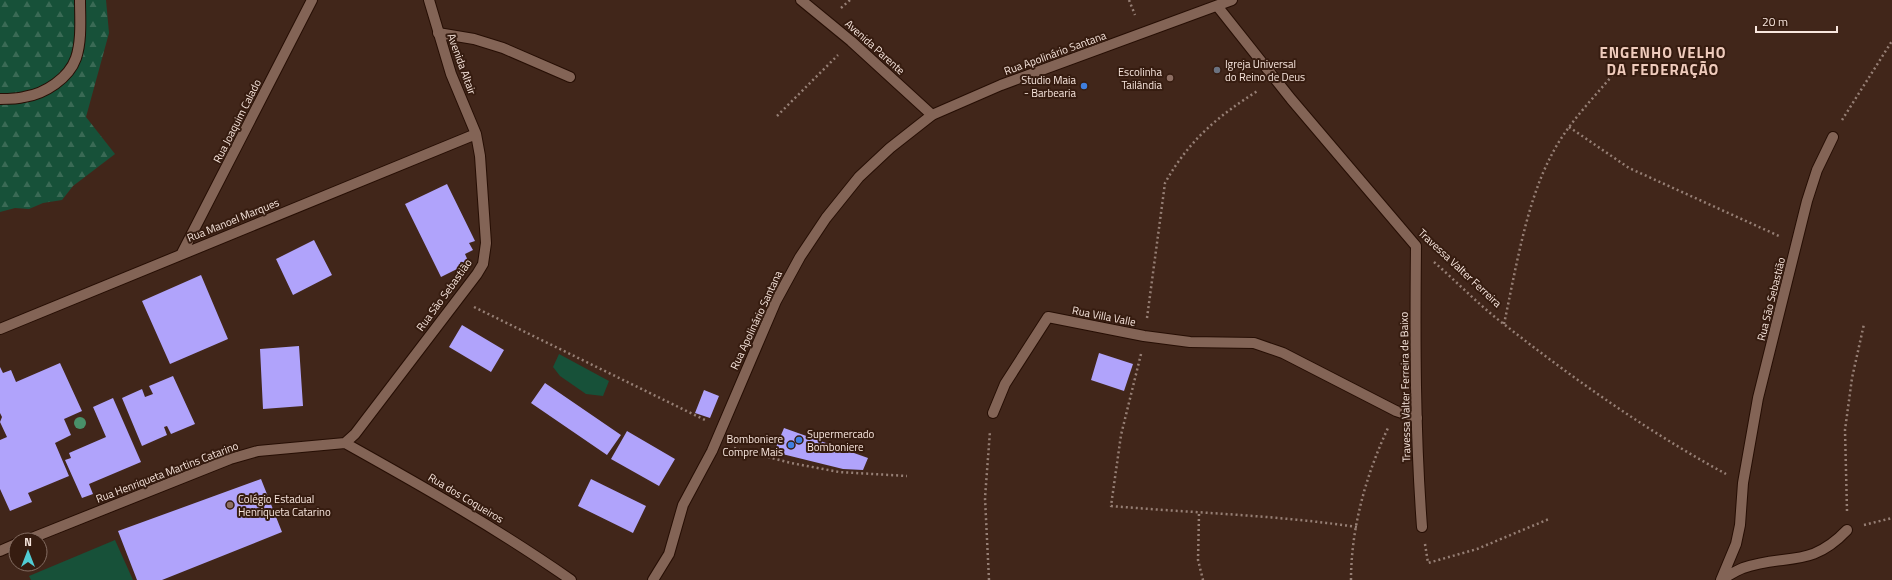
<svg xmlns="http://www.w3.org/2000/svg" width="1892" height="580" font-family="'Titillium Web',sans-serif">
  <defs>
    <pattern id="forest-firs" width="22" height="20" patternUnits="userSpaceOnUse"><rect width="22" height="20" fill="#175139"/><path d="M5 1l3.5 6h-7zM16 11l3.5 6h-7z" fill="#3a6a55"/></pattern>
  </defs>
  <rect width="100%" height="100%" fill="#41261a"/>
  <path fill="#175139" d="M559 354 609 381 603 396 586 394 560 376 553 367Z
    M115 540 133 580H31L29 576Z"/>
  <path fill="url(#forest-firs)" d="M0 0H106L109 33 86 117 115 154 73 186 62 200 43 203 29 209 15 208 0 212Z"/>
  <path fill="#b0a3fb" d="M447 184 475 241 469 243 473 250 465 254 469 263 441 277 405 204Z
    M314 240 332 275 293 295 276 259Z
    M201 275 228 339 170 364 142 301Z
    M462 325 504 350 491 372 449 347Z
    M299 346 303 406 263 409 260 349Z
    M1099 353 1133 364 1124 391 1091 380Z
    M60 363 82 411 64 419 71 435 55 443 69 476 28 493 32 502 10 511 0 489V440L7 437 0 422 2 417 0 413V367L3 373 11 370 16 382Z
    M173 376 195 424 171 434 167 426 164 427 167 435 142 446 122 398 142 389 145 397 153 394 149 386Z
    M545 383 621 435 607 455 531 403Z
    M704 390 719 396 710 418 695 413Z
    M113 398 141 462 89 484 93 494 82 498 65 460 71 458 69 453 106 437 93 407Z
    M784 428 868 458 863 470 843 469 774 452Z
    M627 431 675 459 659 486 611 459Z
    M261 479 282 532 162 580H137L118 531Z
    M591 479 646 506 633 533 578 506Z"/>
  <g fill="none" stroke-linecap="round" stroke-linejoin="round">
    <g stroke="#260e04" stroke-width="12">
      <path id="service" d="M438 33 474 39 503 48 570 77
        M993 413 1005 384 1048 317 1144 336 1190 342 1254 343 1283 353 1396 411 1417 418"/>
    </g>
    <g stroke="#260e04" stroke-width="12">
      <path id="minor" d="M801 0 851 41 932 115
        M1218 7 1291 99 1416 246C1415 340 1415 434 1422 527
        M0 99C8 99 17 99 24 97 45 94 69 78 76 58 82 40 80 18 80 0
        M182 253 312 0
        M0 329 476 134
        M345 443 355 434 477 274 483 264 486 243 480 156 476 134 451 74 429 0
        M345 443C422 486 498 529 571 580
        M27 540 230 459 258 451 345 443
        M0 551 16 544
        M1721 580 1736 544 1740 525 1743 483 1758 398 1807 201 1817 170 1833 137
        M1721 580C1728 576 1735 571 1743 568 1786 553 1810 569 1847 530"/>
    </g>
    <g stroke="#260e04" stroke-width="12">
      <path id="tertiary" d="M653 580 669 554 683 505 712 451 776 301 800 257 826 218 859 177 890 148 932 115 1001 85 1232 0"/>
    </g>
    <path stroke="#967f75" stroke-width="2.5" stroke-dasharray="2 3" stroke-linecap="butt" d="M1129 0 1135 15
      M841 8 850 0
      M777 116 838 55
      M1842 120 1892 41
      M1569 127 1629 168 1779 236
      M1434 262C1458 283 1480 306 1505 325 1575 380 1647 431 1726 474
      M474 307 705 420
      M1147 318 1165 183C1189 140 1218 116 1259 90
      M1504 324C1515 273 1526 204 1550 158 1566 125 1593 99 1616 71
      M1141 354 1121 435 1111 506C1193 513 1276 515 1357 527
      M734 448 791 463 839 472 907 476
      M1847 511 1845 430 1852 378 1864 324
      M1199 514 1198 560 1203 580
      M1864 525 1892 518
      M1425 544 1428 563 1477 549 1549 519
      M989 580 985 498 990 431
      M1351 580C1351 528 1366 475 1388 428"/>
    <use href="#service" stroke="#836456" stroke-width="10"/>
    <use href="#minor" stroke="#836456" stroke-width="10"/>
    <use href="#tertiary" stroke="#836456" stroke-width="10"/>
  </g>
  <circle fill="#499069" cx="80" cy="423" r="6"/>
  <circle fill="#6b7280" stroke="#361c10" stroke-width="1.5" cx="1217" cy="70" r="4"/>
  <g fill="#8d6e63" stroke="#361c10" stroke-width="1.5">
    <circle cx="1170" cy="78" r="4"/>
    <circle cx="230" cy="505" r="4"/>
  </g>
  <g fill="#3f7fe0" stroke="#361c10" stroke-width="1.5">
    <circle cx="1084" cy="86" r="4"/>
    <circle cx="799" cy="440" r="4"/>
    <circle cx="791" cy="445" r="4"/>
  </g>
  <g text-anchor="middle" dominant-baseline="central" stroke-width="4" stroke-linejoin="round" paint-order="stroke">
    <g font-size="11" fill="#f8e6de" stroke="#361c10">
      <text transform="translate(875 47) rotate(42)">Avenida Parente</text>
      <text transform="translate(1055 53) rotate(-20)">Rua Apolinário Santana</text>
      <text transform="translate(462 64) rotate(70)">Avenida Altair</text>
      <text transform="translate(237 121) rotate(-63)">Rua Joaquim Calado</text>
      <text transform="translate(233 220) rotate(-22)">Rua Manoel Marques</text>
      <text transform="translate(1460 268) rotate(43)">Travessa Valter Ferreira</text>
      <text transform="translate(444 295) rotate(-54)">Rua São Sebastião</text>
      <text transform="translate(1771 299) rotate(-76)">Rua São Sebastião</text>
      <text transform="translate(1104 316) rotate(11)">Rua Villa Valle</text>
      <text transform="translate(756 320) rotate(-65)">Rua Apolinário Santana</text>
      <text transform="translate(1405 387) rotate(-91)">Travessa Valter Ferreira de Baixo</text>
      <text transform="translate(167 472) rotate(-21)">Rua Henriqueta Martins Catarino</text>
      <text transform="translate(466 498) rotate(31)">Rua dos Coqueiros</text>
    </g>
    <g font-size="11" fill="#f8e6de" stroke="#361c10" text-anchor="start">
      <text x="1225" y="64">Igreja Universal<tspan x="1225" dy="13">do Reino de Deus</tspan></text>
      <text x="1162" y="72" text-anchor="end">Escolinha<tspan x="1162" dy="13">Tailândia</tspan></text>
      <text x="1076" y="80" text-anchor="end">Studio Maia<tspan x="1076" dy="13">- Barbearia</tspan></text>
      <text x="807" y="434">Supermercado<tspan x="807" dy="13">Bomboniere</tspan></text>
      <text x="783" y="439" text-anchor="end">Bomboniere<tspan x="783" dy="13">Compre Mais</tspan></text>
      <text x="238" y="499">Colégio Estadual<tspan x="238" dy="13">Henriqueta Catarino</tspan></text>
    </g>
    <g font-size="15" font-weight="bold" letter-spacing="1" fill="#efcbbc" stroke="#361c10">
      <text x="1663" y="52">ENGENHO VELHO<tspan x="1663" dy="17">DA FEDERAÇÃO</tspan></text>
    </g>
  </g>
  <g transform="translate(28 552)"><circle r="19" fill="#361c10" stroke="#846d62"/>
  <path d="M0-3L7 15L0 10L-7 15Z" fill="#51ccd3"/>
  <text y="-6" font-size="11" font-weight="bold" text-anchor="middle" fill="#f8e6de">N</text>
  </g>
  <path d="M1756 26v6h81v-6" fill="none" stroke="#f8e6de" stroke-width="2"/>
  <text x="1762" y="26" font-size="12" fill="#f8e6de" stroke="#361c10" stroke-width="3" paint-order="stroke">20 m</text>
</svg>
